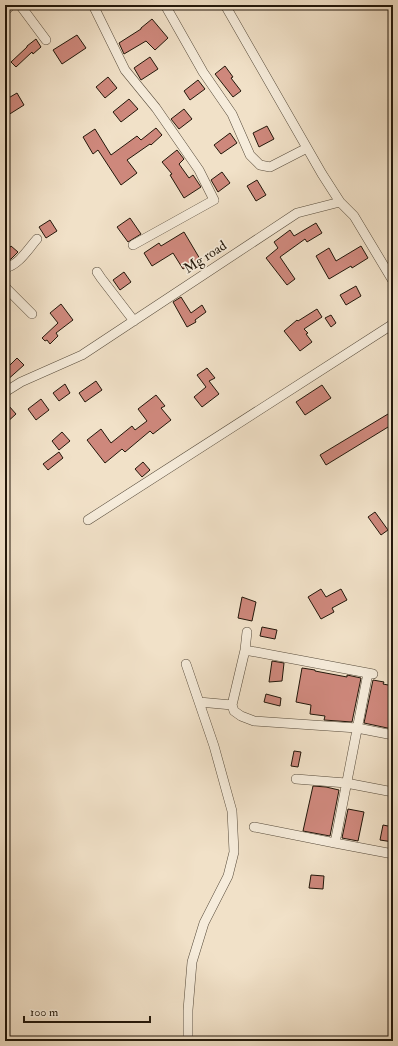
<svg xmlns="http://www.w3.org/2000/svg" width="398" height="1046" font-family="'IM FELL Double Pica',serif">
  <rect width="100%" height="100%" fill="#f1e1c8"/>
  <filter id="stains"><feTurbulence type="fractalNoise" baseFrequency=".005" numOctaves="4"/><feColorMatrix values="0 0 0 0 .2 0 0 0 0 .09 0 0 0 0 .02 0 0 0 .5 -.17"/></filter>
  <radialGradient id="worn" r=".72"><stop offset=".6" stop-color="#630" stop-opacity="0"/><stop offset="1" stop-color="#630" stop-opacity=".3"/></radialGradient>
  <path fill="#ce887c" stroke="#22170a" d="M152 19 168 38 155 50 146 41 124 54 119 43 141 29V28Z
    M77 35 86 48 62 64 53 50Z
    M36 39 41 47 33 54 32 52 16 67 11 62 27 47V46Z
    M150 57 158 69 141 80 134 68Z
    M225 66 233 77 231 78 241 91 233 97 215 74Z
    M108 77 117 88 105 98 96 87Z
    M198 80 205 89 190 100 184 91Z
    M17 93 24 105 5 117V100Z
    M129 99 138 109 121 122 113 112Z
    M184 109 192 119 179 129 171 119Z
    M267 126 274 139 259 147 253 133Z
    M156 128 162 135 151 145 150 144 127 160 137 173 121 185 98 150 93 154 83 137 95 129 111 155 137 136 141 140Z
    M230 133 237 143 221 154 214 145Z
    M177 150 184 159 179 164 189 178 193 175 201 187 184 198 170 175 172 174 162 162Z
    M222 172 230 183 218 192 211 180Z
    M257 180 266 195 256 201 247 186Z
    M130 218 141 234 128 242 117 227Z
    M50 220 57 231 46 238 39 227Z
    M316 223 322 233 307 242 305 239 280 257 295 279 287 285 266 258 278 248 274 242 290 230 294 236Z
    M184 232 200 259 183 269 173 253 152 266 144 253 159 243 161 246Z
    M11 246 18 252 11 259 5 262V253Z
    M361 246 368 258 352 268 351 266 329 279 316 256 329 248 336 261Z
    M124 272 131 282 120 290 113 280Z
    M356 286 361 296 346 305 340 295Z
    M181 297 191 313 202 305 206 312 195 320 196 322 187 327 173 302Z
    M61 304 73 320 56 333 58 336 50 344 47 340 45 341 42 338 58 323 50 313Z
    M317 309 322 317 304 329 308 333 306 334 312 342 300 351 284 331 297 320 298 321Z
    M331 315 336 323 331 327 325 318Z
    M17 358 24 365 5 382V361L9 366Z
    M207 368 215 378 209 381 219 394 202 407 194 397 206 387 197 375Z
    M96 381 102 390 85 402 79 393Z
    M65 384 70 393 59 401 53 393Z
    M322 385 331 398 305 415 296 402Z
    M156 395 165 406 161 408 171 420 153 434 150 431 125 452 122 449 105 463 87 440 101 429 111 443 132 426 135 430 147 421 138 409Z
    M41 399 49 410 36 420 28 409Z
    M9 406 16 414 5 424V410Z
    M393 411V424L326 465 320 455Z
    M62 432 70 441 59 450 52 441Z
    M59 452 63 458 48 470 43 464Z
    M143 462 150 470 142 477 135 469Z
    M375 512 388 530 381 535 368 517Z
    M321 589 326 597 341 589 347 600 332 608 334 612 321 619 308 597Z
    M242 597 256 602 252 621 238 618Z
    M262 627 277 630 275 639 260 636Z
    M272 661 284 663 282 681 269 682Z
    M302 668 315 670V671L347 677V675L361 678 352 722 324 720 325 716 310 714 311 705 296 702Z
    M373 680 384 682 383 684 393 686V722L392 729 364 723Z
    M266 694 281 698 280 706 264 702Z
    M294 751 301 752 298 767 291 766Z
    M313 786 326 787 339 790 330 836 303 831Z
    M348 809 364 812 358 841 342 838Z
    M383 825 393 827V842L380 840Z
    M311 875 324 876 323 889 309 888Z"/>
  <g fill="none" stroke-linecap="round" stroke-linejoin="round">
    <g stroke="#564a3a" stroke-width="10">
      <path id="street" d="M20 5 46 40
        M93 5 125 70 156 108 199 170 214 200 133 245
        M165 5 203 72 232 114 250 155 260 165 270 167 307 148
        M225 5 322 174 340 202
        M5 11 11 5
        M5 268C19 265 28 249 37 239
        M97 272 101 278 134 321
        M5 287 32 314
        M5 392 21 382 82 355 297 213 340 202 354 216 393 281
        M88 520 393 324
        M245 650 373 674
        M186 664 214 746 232 811 234 852 228 876 204 923 192 962 188 1010V1041
        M199 702 232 705 234 711 241 716 254 721 357 728 393 735
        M232 705 245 650 247 632
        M296 779 346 783 393 792
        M254 827 335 843 393 854
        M335 843 368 673"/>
    </g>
    <use href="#street" stroke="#f6ecdb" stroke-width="9"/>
  </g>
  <g text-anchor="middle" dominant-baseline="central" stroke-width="3.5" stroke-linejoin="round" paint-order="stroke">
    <g font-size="14" fill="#22170a" stroke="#f6ecdb">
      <text transform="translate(205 257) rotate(-33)">Mg road</text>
    </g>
  </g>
  <rect width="398" height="1046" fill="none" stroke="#f1e1c8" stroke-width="20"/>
  <rect x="6" y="6" width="386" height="1034" fill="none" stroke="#22170a" stroke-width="2"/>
  <rect x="10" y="10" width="378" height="1026" fill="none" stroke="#22170a"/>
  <path d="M24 1016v6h126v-6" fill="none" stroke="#22170a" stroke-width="2"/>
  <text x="30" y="1016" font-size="12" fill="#22170a" stroke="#f6ecdb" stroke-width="3" paint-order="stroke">100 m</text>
  <rect width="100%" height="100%" filter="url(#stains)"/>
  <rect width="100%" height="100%" fill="url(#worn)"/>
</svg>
